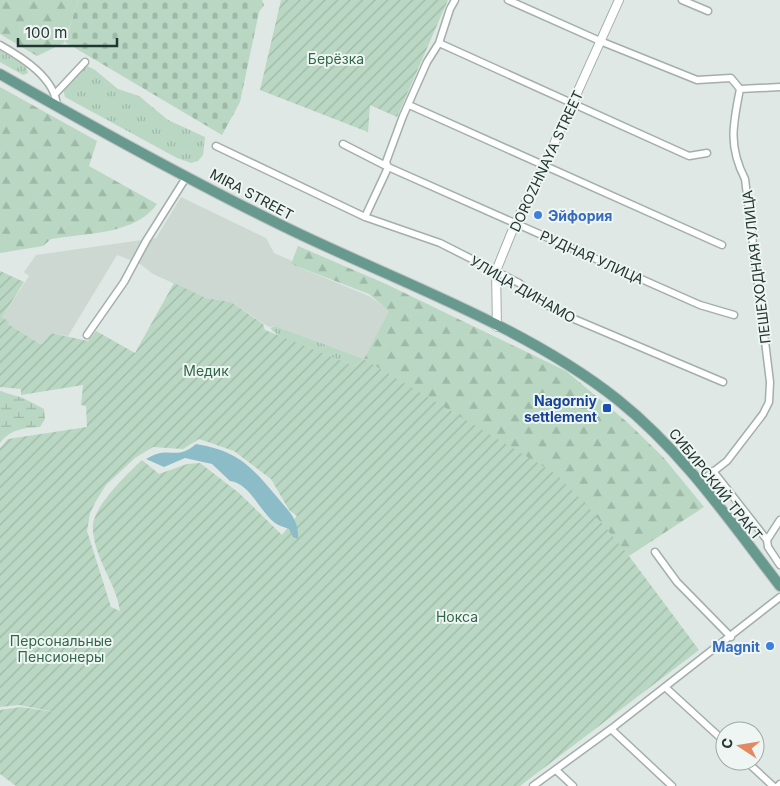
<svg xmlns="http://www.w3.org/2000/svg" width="780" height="786" font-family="Inter,sans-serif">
  <defs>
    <pattern id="grass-tufts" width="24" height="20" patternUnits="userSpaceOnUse" patternTransform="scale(1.25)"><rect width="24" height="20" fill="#b9d7c3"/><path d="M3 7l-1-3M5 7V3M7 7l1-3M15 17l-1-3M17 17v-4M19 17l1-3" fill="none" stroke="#9fb9a8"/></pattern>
    <pattern id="forest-firs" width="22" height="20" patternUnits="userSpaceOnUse" patternTransform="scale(1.25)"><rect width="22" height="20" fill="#b9d7c3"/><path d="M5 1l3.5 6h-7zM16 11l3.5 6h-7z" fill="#9fb9a8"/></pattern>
    <pattern id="wetland-marsh" width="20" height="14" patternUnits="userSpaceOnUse" patternTransform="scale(1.25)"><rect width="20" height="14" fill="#b9d7c3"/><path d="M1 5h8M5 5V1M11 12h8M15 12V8" fill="none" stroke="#9fb9a8"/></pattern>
    <pattern id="cemetery-stones" width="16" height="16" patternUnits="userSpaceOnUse" patternTransform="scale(1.25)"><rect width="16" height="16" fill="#b9d7c3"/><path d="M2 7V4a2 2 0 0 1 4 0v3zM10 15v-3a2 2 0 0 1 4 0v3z" fill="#9fb9a8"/></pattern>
    <pattern id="garden-furrows" width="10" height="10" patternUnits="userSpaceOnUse" patternTransform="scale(1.25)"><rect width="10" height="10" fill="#b9d7c3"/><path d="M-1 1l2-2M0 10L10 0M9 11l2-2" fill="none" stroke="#9fb9a8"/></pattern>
  </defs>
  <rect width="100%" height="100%" fill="#dfe8e4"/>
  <path fill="#cdd8d3" d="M181 197 266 238 274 253 292 261 291 264 369 296 390 311 364 359 275 326 269 327 231 302 206 298 153 274 140 264 117 255 68 336 51 333 42 344H40L8 324 2 317 29 276 24 272 36 255 156 238Z"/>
  <path fill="url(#grass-tufts)" d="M0 50 26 66 28 73 23 75 0 62Z
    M83 64 95 70 118 89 139 96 168 120 205 137 203 155 198 161 191 163 177 158 65 97 62 85 71 72Z
    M275 326 364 359 354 366 280 337 270 328Z"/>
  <path fill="url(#forest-firs)" d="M0 0H78L64 43 37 56 0 34Z
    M0 87 97 141 89 166 157 204C135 235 85 233 51 239L43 246 0 253Z
    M298 246 386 284 566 371 627 422 663 457 704 507 629 556 556 482 364 359 389 311 369 294 291 264Z"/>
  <path fill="url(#wetland-marsh)" d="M0 391 23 398 44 409 45 419 40 427C23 428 11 429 0 443Z"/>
  <path fill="url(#cemetery-stones)" d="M78 0H262L264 5 259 12 240 102 222 135 65 42Z"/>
  <path fill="url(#garden-furrows)" fill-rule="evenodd" d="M281 0H448L397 117 370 105 368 132 260 90Z
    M0 271 24 282 2 317 9 322 8 324 40 344H42L51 333 88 341 96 331 135 353 174 283 206 298 231 302 263 324 265 330 354 366 364 359 556 474 590 509 629 556 699 650 520 786H16L0 774V710L21 707 55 712 19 705 0 707V448L8 439 87 427 86 406 81 405 83 385 21 395V389L0 387ZM199 439 234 451 271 479 289 510 297 516 282 535 239 493 200 463 187 464 159 474 142 460C127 474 96 504 93 524 92 530 95 544 97 550 104 571 117 590 120 611L111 607 87 531 90 513 96 501 106 485 135 458 153 447 183 449Z"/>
  <path fill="#8cbcc8" d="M196 444C238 451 251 466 277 497 289 512 299 519 298 539L293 537 289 529C285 527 279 526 275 523 260 512 250 483 230 481L212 464 185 458 164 467 146 459C170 444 175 462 196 444Z"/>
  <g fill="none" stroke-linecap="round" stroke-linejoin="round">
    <g stroke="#a3afab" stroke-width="9">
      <path id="minor" d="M508 0 600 41 697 80 731 78 740 89 780 87
        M682 0 708 11
        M439 43 689 156 707 153
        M0 45C23 58 55 78 57 106
        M56 93 85 62
        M409 105 722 245
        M343 144 388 167 700 305 734 315
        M216 146 365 217 440 243 519 283 547 305 567 316 723 382
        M365 217 386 172 388 167 386 162 403 116 427 62 439 43 450 9 455 0
        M87 335 124 282 146 241 187 176
        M713 471 767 540
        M700 482 727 461 763 414 769 402 770 382 745 179C728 146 733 124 740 89
        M780 520 767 540 768 547 780 565
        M655 552 677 582 731 637
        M665 687 725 742
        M611 729 672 786
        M746 761 773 786
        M556 770 573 786
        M533 786 611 729 780 597
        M778 786 780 784"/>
    </g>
    <g stroke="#a3afab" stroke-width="10">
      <path id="tertiary" d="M497 327 496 271 515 224 545 164 619 0"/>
    </g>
    <g stroke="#bdc3c2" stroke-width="12">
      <path id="primary" d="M0 74C93 127 188 180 285 227 393 280 524 325 618 400 683 452 730 521 780 586"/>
    </g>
    <use href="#minor" stroke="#fff" stroke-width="6"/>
    <use href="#tertiary" stroke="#fff" stroke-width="8"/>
    <use href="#primary" stroke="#68998f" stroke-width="10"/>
  </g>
  <g fill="#3f7fe0" stroke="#eef5f2" stroke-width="2">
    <circle cx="538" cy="215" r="5"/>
    <circle cx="770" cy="646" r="5"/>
  </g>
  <rect fill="#1a4fb4" stroke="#eef5f2" stroke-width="2" x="602" y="403" width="10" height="10" rx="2.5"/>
  <g text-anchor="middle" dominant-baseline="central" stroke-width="4" stroke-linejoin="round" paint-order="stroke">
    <g font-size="14" fill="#306849" stroke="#eef5f2">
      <text x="336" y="58">Берёзка</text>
      <text x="206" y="370">Медик</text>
      <text x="457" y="616">Нокса</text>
      <text x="61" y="640">Персональные<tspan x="61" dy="16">Пенсионеры</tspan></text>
    </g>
    <g font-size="14" fill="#223632" stroke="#eef5f2">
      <text transform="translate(546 161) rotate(-65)">DOROZHNAYA STREET</text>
      <text transform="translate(252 194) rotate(28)">MIRA STREET</text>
      <text transform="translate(592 257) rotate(24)">РУДНАЯ УЛИЦА</text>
      <text transform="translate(756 267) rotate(-97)">ПЕШЕХОДНАЯ УЛИЦА</text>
      <text transform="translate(523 289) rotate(30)">УЛИЦА ДИНАМО</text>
      <text transform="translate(716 484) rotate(51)">СИБИРСКИЙ ТРАКТ</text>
    </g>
    <g font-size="14" font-weight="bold" fill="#366cbe" stroke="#eef5f2" text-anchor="start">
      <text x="548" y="215">Эйфория</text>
      <text x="760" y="646" text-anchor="end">Magnit</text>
    </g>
    <g font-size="14" font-weight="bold" fill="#164399" stroke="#eef5f2" text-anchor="end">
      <text x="597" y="400">Nagorniy<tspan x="597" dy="16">settlement</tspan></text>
    </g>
  </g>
  <g transform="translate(740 746) rotate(282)"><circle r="24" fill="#eef5f2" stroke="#9ca9a5"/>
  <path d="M0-4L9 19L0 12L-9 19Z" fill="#e38962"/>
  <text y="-8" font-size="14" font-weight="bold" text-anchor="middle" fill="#223632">С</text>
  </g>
  <path d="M18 38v8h99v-8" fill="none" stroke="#223632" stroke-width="2.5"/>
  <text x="25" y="38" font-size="15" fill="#223632" stroke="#eef5f2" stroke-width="4" paint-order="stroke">100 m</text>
</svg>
